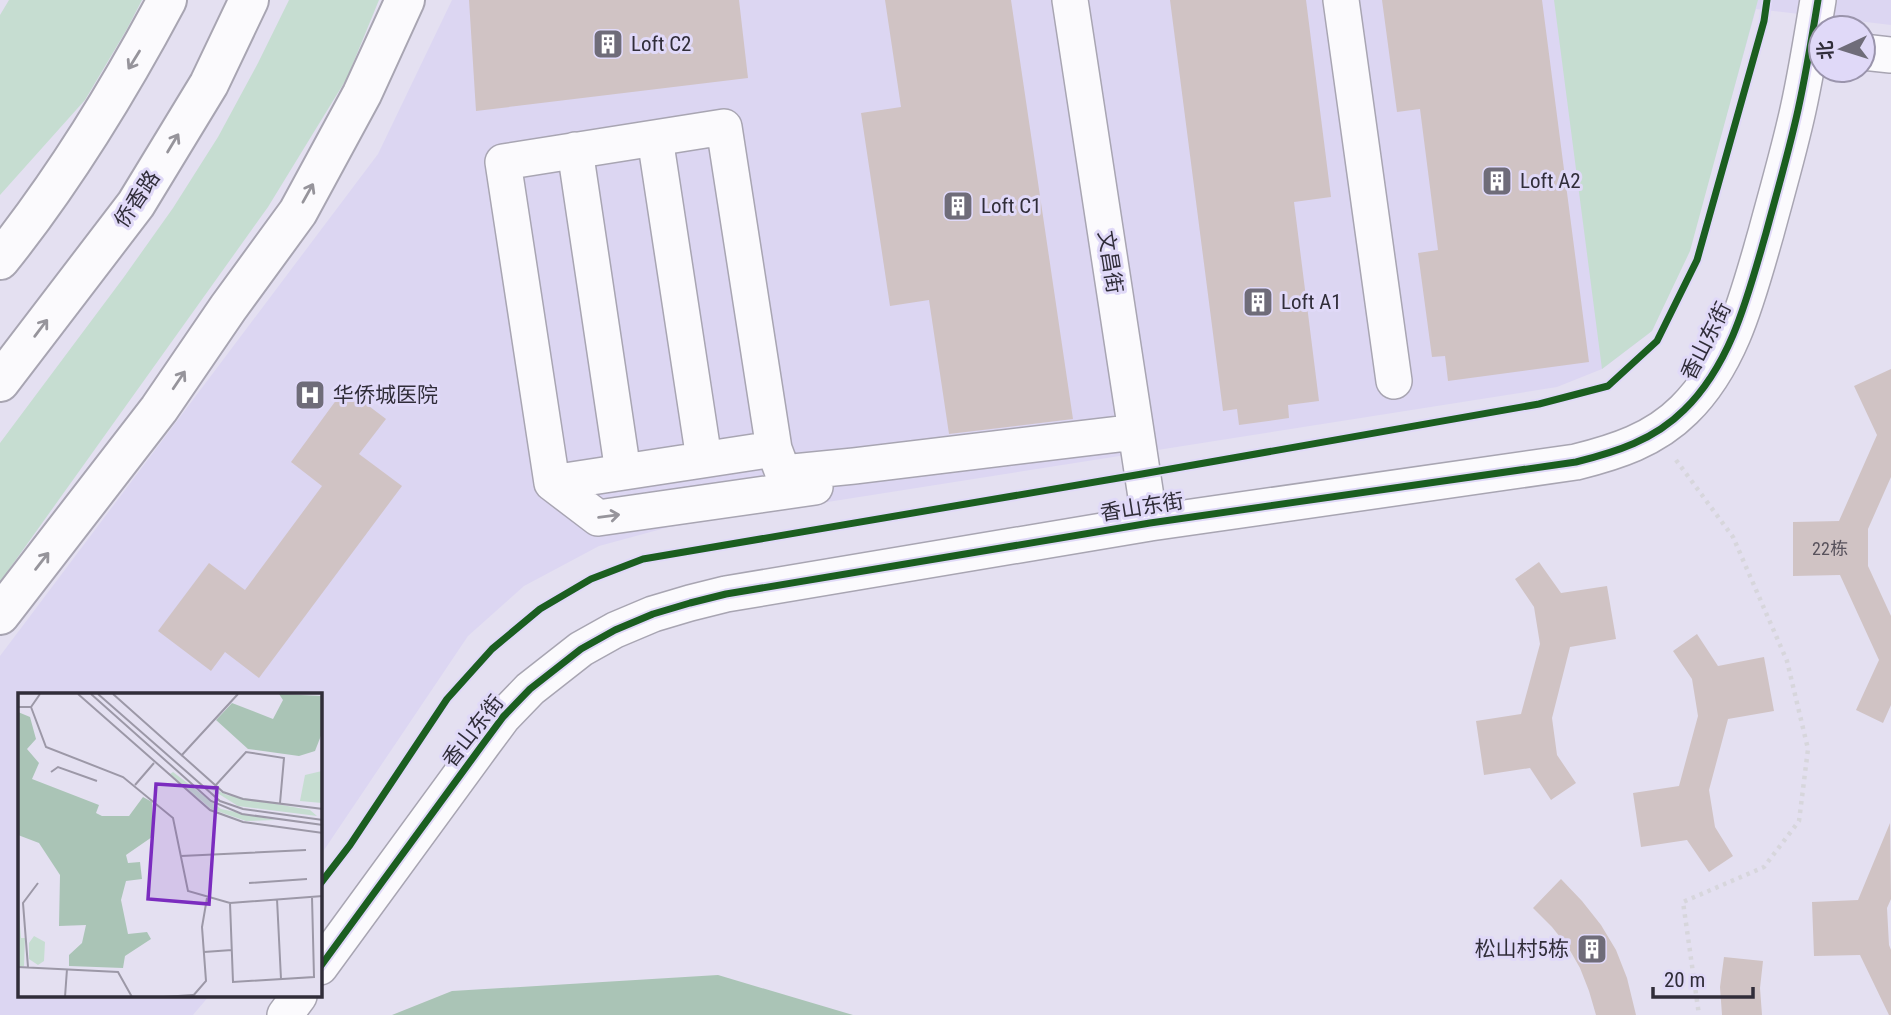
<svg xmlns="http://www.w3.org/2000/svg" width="1891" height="1015" font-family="'Roboto Condensed','Noto Sans SC',sans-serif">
  <rect width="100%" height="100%" fill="#e4e0f1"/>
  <path fill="#dcd6f2" d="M452 0H1891V25L1756 9 1689 251 1652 331 1602 369 1557 387 669 527 599 546 524 586 468 636 320 856V695H19V996H209L193 1015H0V656L378 154Z"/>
  <path fill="#c6ddd1" d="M9 0H142L127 29 85 100 0 195V15Z
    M289 0H379L347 78 268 207 0 582V443L124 277 173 208 218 137 258 63Z
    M1554 0H1758L1690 251 1652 331 1602 369Z"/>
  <path fill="#aac4b6" d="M718 975 853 1015H392L452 991Z"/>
  <path fill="#d0c3c4" d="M469 0H739L748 78 476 111Z
    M885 0H1011L1073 419 949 434 929 300 890 306 861 113 901 107Z
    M1170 0H1306L1331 197 1294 202 1319 401 1288 405 1289 418 1239 425 1237 409 1223 411Z
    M1382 0H1542L1589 362 1448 381 1445 356 1432 357 1418 253 1438 250 1420 109 1397 112Z
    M1891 369V477L1868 529V566L1891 616V705L1883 723 1856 710 1879 660 1840 575 1793 576V522L1839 521 1877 435 1854 386Z
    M345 388 386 419 359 454 402 486 259 678 225 652 211 671 158 631 209 563 245 590 322 486 291 462Z
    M1539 562 1561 593 1607 586 1616 639 1570 647 1552 718 1557 755 1576 783 1551 800 1530 768 1484 775 1476 721 1521 714 1540 644 1534 607 1515 579Z
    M1697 634 1718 666 1764 657 1774 711 1728 719 1709 790 1715 827 1733 856 1709 872 1687 840 1641 847 1633 793 1679 786 1698 716 1692 679 1673 651Z
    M1890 823 1891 899 1887 908 1889 945 1891 950V1015H1889L1860 955 1814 956 1812 902 1858 900Z
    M1561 879 1582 901 1601 925 1616 950 1627 978 1636 1015H1596L1589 991 1580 968 1568 947 1552 927 1533 908Z
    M1724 957 1763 961 1760 988 1762 1015H1722L1720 987Z"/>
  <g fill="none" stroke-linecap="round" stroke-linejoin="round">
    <g stroke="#a8a5b2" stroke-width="38">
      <path id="minor" d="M1070 0 1150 523
        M1341 0 1394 381
        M1863 52 1891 55
        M655 138 704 459
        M575 150 623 472
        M774 449 552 483 503 162 724 127 774 449 783 473 854 466 1136 432
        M552 483 598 518 815 487
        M320 967 483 744 503 717 530 689 581 649 615 630 653 614 690 603 726 594 1150 523 1576 462C1616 452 1654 440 1684 410 1732 363 1748 295 1766 233 1777 192 1789 151 1798 110 1806 74 1812 37 1818 0
        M285 1015 299 996"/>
    </g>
    <g stroke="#a8a5b2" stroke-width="42">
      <path id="major" d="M0 260C64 180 119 90 167 0
        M0 382 136 204 209 84 249 0
        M0 615 159 409 228 308 298 212 362 94 405 0"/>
    </g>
    <path stroke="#d7d6dc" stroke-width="4.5" stroke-dasharray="3.5 5" stroke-linecap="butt" d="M1676 460 1733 537 1787 661 1808 749 1799 821 1764 867 1683 902 1699 1015"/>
    <use href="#minor" stroke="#fbfafd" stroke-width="35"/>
    <use href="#major" stroke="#fbfafd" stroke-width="38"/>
    <g stroke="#e0d9f8" stroke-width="11">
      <path id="cycleway" d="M320 884 350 845 447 699 492 649 540 609 591 579 643 559 1142 474 1539 404 1608 386 1657 341 1697 260 1764 21 1767 0
        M320 967 483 744 503 717 530 689 581 649 615 630 653 614 690 603 726 594 1150 523 1576 462C1616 452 1654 440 1684 410 1732 363 1748 295 1766 233 1777 192 1789 151 1798 110 1806 74 1812 37 1818 0"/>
    </g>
    <use href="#cycleway" stroke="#1b5e20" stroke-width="7"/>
  </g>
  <defs><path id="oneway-shaft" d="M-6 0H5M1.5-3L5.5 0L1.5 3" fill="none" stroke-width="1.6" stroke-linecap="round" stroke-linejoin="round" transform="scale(1.75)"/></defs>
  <g stroke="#96949b">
    <use href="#oneway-shaft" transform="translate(134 60) rotate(122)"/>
    <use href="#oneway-shaft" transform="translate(173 143) rotate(-59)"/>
    <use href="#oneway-shaft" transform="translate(308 193) rotate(-61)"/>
    <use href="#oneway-shaft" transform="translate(41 328) rotate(-53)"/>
    <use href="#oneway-shaft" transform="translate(179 380) rotate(-56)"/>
    <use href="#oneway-shaft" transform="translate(609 516) rotate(-7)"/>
    <use href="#oneway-shaft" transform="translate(42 561) rotate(-52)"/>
  </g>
  <defs>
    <g id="building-square" transform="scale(1.575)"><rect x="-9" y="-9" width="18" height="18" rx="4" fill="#6f6c79" stroke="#e0d9f8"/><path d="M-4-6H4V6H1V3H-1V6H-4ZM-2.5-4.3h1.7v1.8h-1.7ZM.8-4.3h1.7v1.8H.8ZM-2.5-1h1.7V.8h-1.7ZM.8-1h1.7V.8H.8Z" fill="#fff"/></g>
    <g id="hospital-square" transform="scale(1.575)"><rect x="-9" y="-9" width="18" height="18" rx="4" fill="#6f6c79" stroke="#e0d9f8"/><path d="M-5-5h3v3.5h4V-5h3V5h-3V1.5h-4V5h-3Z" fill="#fff"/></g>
  </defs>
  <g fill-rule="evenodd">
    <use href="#building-square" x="608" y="44"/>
    <use href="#building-square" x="1497" y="181"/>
    <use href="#building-square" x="958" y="206"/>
    <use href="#building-square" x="1258" y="302"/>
    <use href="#hospital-square" x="310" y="395"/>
    <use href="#building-square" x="1592" y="949"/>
  </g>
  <g text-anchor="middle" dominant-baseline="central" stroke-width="6" stroke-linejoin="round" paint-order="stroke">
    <g font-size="18" fill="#58525c">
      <text x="1830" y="548">22栋</text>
    </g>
    <g font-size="21" fill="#302d39" stroke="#e0d9f8" text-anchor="start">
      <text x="631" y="44">Loft C2</text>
      <text x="1520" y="181">Loft A2</text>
      <text x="981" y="206">Loft C1</text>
      <text x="1281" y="302">Loft A1</text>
      <text x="333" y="395">华侨城医院</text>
      <text x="1569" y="949" text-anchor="end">松山村5栋</text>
    </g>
    <g font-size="21" fill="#302d39" stroke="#e0d9f8">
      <text transform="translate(137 199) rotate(-56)">侨香路</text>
      <text transform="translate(1110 262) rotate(81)">文昌街</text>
      <text transform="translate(1706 341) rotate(-63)">香山东街</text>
      <text transform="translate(1142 507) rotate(-9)">香山东街</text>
      <text transform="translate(473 731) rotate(-52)">香山东街</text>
    </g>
  </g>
  <g transform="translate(18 693)">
    <rect width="304" height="304" fill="#e4e0f1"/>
    <path d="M304 78V110L282 108 287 82ZM155 79 203 116 257 127 228 128 193 116 152 81ZM185 91 209 102 292 117 299 123 220 113ZM0 207 3 245H7L6 273H0ZM16 243 27 249 26 268 20 272 11 266V250Z" fill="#c6ddd1"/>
    <path d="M261 1 304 3V40L297 58 281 63 230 56 198 27 214 10 255 26 265 7ZM0 19 12 24 18 46 9 56 21 70 14 86 81 112 78 120 84 123H111L125 104 134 109V144L108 162 110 170 122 169 124 186 108 188 103 207 110 241 129 239 133 246 107 263 105 275 51 273V262L64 250 68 232 41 233 42 182 21 150 0 142Z" fill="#aac4b6"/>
    <path fill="none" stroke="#9c98a7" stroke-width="2" d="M60 1 192 117 225 129 305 140M73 1 193 108 224 121 305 132M80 1 202 108 225 116 305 127M95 1 205 99 225 106 305 116M0 14H13L22 1M13 14 28 54 105 84 155 125 170 198 212 210 305 203M163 63 220 1M33 79 40 74 79 88M117 92 136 70M197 93 228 59 266 65 262 110M163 163 288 157M231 190 289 186M259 206 263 286M212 210 215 289 296 284 294 204M186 259 214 257M0 274 100 279 114 304M10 274 5 210 20 190M47 304 49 276M145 304 175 302M174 304 188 288 184 234 189 205M184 304H215"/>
    <path fill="#7b2cbf" fill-opacity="0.15" stroke="#7b2cbf" stroke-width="3.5" d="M138 91 199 95 191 211 130 206Z"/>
    <rect width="304" height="304" fill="none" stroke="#302d39" stroke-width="3.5"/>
  </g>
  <g transform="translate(1842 49) rotate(266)"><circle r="33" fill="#e0d9f8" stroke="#9a94ac" stroke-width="2"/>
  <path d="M0-5L12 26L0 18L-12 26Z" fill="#6f6c79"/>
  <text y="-10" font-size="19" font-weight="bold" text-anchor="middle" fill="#302d39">北</text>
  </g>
  <path d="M1653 987v10h100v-10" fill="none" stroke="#302d39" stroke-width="3.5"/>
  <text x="1664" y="987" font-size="21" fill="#302d39" stroke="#e0d9f8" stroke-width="5" paint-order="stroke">20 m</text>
</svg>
